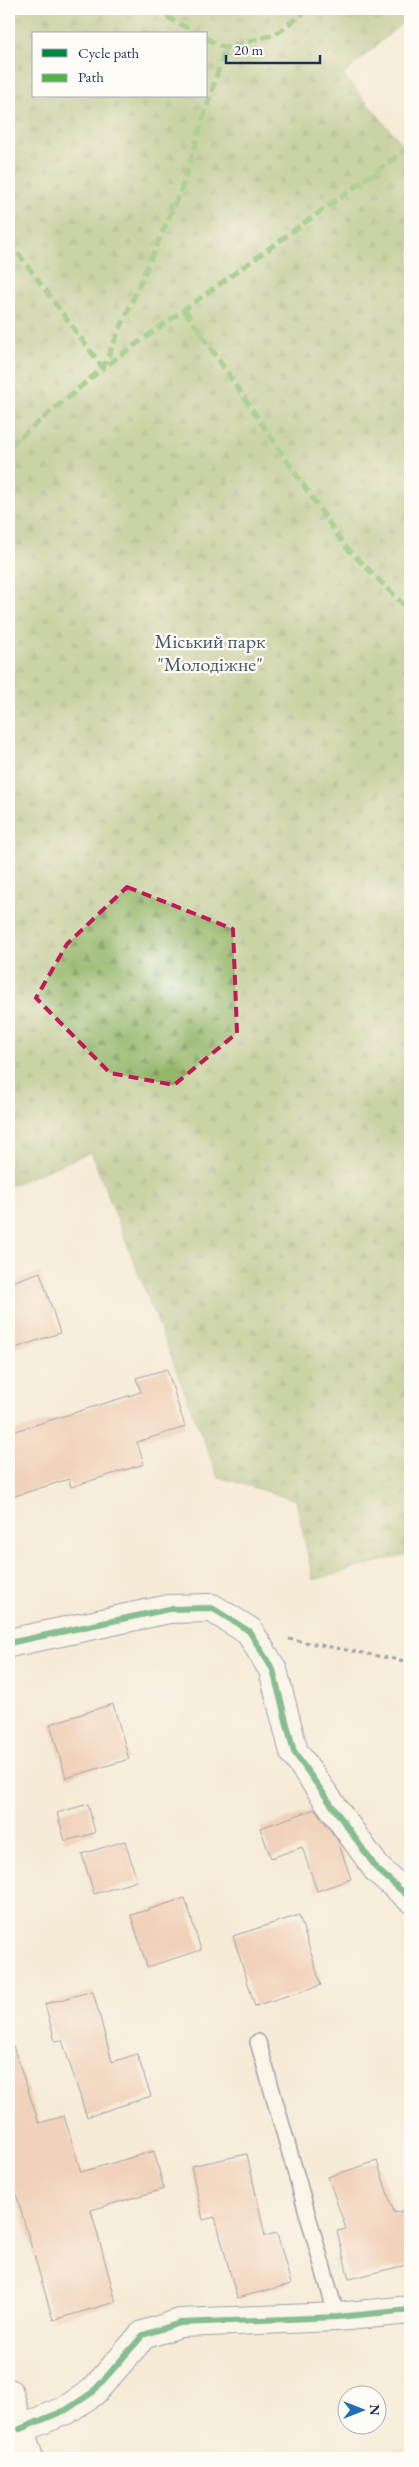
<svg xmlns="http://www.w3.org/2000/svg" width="419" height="2467" font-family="'EB Garamond',serif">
  <defs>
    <pattern id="forest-firs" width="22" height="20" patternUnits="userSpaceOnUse" patternTransform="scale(1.25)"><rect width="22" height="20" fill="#95b669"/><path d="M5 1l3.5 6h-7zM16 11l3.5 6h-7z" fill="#79945a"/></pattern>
  </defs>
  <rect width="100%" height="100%" fill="#fdfcf7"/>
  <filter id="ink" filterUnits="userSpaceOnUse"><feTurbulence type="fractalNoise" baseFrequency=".02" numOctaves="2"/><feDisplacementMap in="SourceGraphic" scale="10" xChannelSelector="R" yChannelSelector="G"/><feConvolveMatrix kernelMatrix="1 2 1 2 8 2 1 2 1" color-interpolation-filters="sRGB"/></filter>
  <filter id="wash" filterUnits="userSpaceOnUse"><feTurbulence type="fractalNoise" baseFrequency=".0096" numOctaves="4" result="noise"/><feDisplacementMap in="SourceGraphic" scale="20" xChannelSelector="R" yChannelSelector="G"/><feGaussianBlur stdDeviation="1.12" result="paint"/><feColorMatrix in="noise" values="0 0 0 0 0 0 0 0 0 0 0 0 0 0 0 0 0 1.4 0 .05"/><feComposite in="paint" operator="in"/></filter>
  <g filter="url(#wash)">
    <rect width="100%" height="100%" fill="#f6ebd7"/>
    <path fill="#f5d2c2" d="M410 2448V2458H345Z"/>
    <path fill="url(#forest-firs)" stroke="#587264" fill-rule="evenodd" d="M9 9H410V16L343 75 410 153V1553L313 1580 296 1500 218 1477 91 1152 9 1186ZM34 34H206V96H34Z"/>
    <g id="blocks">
      <path fill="#ebb296" d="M40 1272 60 1333 9 1350V1283Z
        M167 1369 185 1427 137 1442 144 1464 71 1487 69 1479 9 1498V1433L141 1392 136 1378Z
        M113 1704 129 1759 66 1778 50 1724Z
        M88 1804 95 1833 65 1841 57 1813Z
        M315 1809 338 1841 351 1879 317 1891 302 1847 271 1858 260 1828Z
        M125 1841 137 1881 94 1894 82 1854Z
        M185 1898 201 1950 147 1967 131 1915Z
        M299 1915 321 1985 255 2006 233 1936Z
        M93 1991 112 2062 137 2054 151 2096 87 2117 62 2040 55 2041 45 2004Z
        M13 2046 39 2123 64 2116 81 2172 154 2151 164 2189 91 2210 116 2302 53 2320 9 2170V2047Z
        M247 2154 265 2236 277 2233 291 2284 237 2298 215 2217 203 2220 191 2166Z
        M377 2161 394 2213 410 2209V2264L349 2279 337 2231 346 2229 328 2177Z"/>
    </g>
  </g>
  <g filter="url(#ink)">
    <use href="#blocks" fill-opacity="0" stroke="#3c4b70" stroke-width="1"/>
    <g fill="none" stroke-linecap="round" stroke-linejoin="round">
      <g stroke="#3c4b70" stroke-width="18">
        <path id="lane" d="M258 2042 337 2317"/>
      </g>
      <g stroke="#3c4b70" stroke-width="30">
        <path id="street" d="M9 1643 169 1609 212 1608 249 1631 273 1670 294 1752 377 1869 410 1898
          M9 2393 29 2458
          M20 2429 66 2410 93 2392 143 2335 180 2323 337 2317 410 2310"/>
      </g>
      <path stroke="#3c4b70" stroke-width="3" stroke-dasharray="4 4" stroke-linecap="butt" d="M289 1639 410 1662"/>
      <use href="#lane" stroke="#fff" stroke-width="15"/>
      <use href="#street" stroke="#fff" stroke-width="28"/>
      <path stroke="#55b248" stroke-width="5" stroke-dasharray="10 5" stroke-linecap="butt" d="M153 9 198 34
        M206 38 225 48 276 34 309 9
        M9 241 103 368 410 147
        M185 310 344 545 410 611
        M9 447 103 368 183 185 225 48"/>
      <g stroke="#fdfcf7" stroke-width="9">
        <path id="cycleway" d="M9 1643 169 1609 212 1608 249 1631 273 1670 294 1752 377 1869 410 1898
          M20 2429 66 2410 93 2392 143 2335 180 2323 337 2317 410 2310"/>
      </g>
      <use href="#cycleway" stroke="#00873e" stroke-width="6"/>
    </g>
  </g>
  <path d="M0 0H419V2467H0ZM127 887 233 929 237 1033 174 1085 110 1073 36 998 67 944Z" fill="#f6ebd7" fill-opacity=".55" fill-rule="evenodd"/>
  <path fill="none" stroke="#c2185b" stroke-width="4" stroke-dasharray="10 6" stroke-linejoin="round" d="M127 887 233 929 237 1033 174 1085 110 1073 36 998 67 944Z"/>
  <g text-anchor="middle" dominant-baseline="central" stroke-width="4.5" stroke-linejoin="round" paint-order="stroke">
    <g font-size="20" fill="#435865" stroke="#fdfcf7">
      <text x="210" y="641">Міський парк<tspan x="210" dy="23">"Молодіжне"</tspan></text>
    </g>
  </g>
  <rect width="419" height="2467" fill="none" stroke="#fdfcf7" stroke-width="30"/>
  <rect x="32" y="32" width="175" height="65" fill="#fdfcf7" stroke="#a3aaba"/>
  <rect x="42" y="49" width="25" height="8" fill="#00873e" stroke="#a3aaba"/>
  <text x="78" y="58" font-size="15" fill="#1b2f5e">Cycle path</text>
  <rect x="42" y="74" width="25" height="8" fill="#55b248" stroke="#a3aaba"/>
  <text x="78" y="82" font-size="15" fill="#1b2f5e">Path</text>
  <g transform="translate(362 2410) rotate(90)"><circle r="24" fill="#fdfcf7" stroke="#a3aaba"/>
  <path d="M0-4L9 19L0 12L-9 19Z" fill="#1f6fb2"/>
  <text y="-8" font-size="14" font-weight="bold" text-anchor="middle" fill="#1b2f5e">N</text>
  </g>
  <path d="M226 55v8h94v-8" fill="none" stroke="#1b2f5e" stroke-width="2.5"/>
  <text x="234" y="55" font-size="15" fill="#1b2f5e" stroke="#fdfcf7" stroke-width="4" paint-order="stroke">20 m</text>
</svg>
